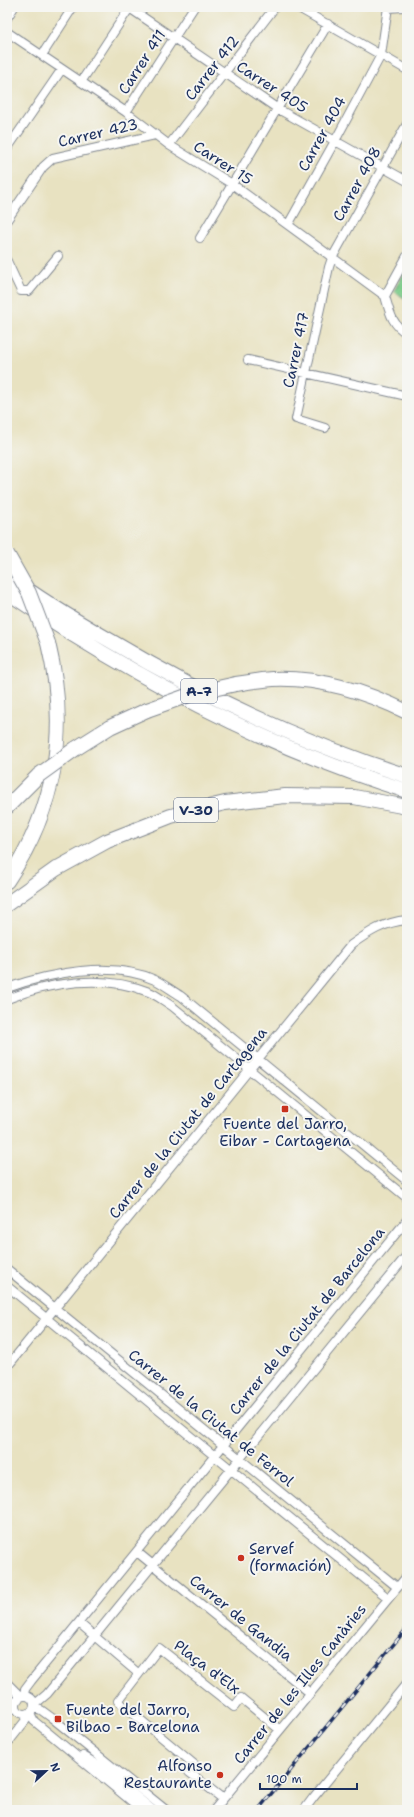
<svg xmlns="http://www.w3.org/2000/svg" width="414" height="1817" font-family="'Shantell Sans',sans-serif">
  <rect width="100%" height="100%" fill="#f6f6f2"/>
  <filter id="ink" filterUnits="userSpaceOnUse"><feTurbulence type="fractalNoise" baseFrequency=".025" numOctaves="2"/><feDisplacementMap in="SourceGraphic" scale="8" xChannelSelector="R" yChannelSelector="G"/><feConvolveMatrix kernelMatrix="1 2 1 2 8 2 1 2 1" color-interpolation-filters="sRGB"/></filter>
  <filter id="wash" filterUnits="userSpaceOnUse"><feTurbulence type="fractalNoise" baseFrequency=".012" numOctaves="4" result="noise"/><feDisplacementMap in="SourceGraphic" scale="16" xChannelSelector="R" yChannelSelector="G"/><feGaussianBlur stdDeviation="0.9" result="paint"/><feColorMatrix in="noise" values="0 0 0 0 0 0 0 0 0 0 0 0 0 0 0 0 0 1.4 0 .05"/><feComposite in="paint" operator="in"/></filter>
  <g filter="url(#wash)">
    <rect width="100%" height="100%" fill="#e8e2c1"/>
    <path fill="#81ce8d" stroke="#4e7e76" d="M407 268V300L394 291Z"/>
  </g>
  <g filter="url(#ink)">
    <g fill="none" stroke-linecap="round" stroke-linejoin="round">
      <g stroke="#828890" stroke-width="10">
        <path id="minor" d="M128 7 278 109 407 181
          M297 7 407 70
          M388 8 403 7
          M7 18 14 7
          M7 32 126 112 169 145 232 184 385 296C389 310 392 326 407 333
          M42 55 73 7
          M81 82 130 7
          M126 112 194 7
          M169 145 275 7
          M7 149 62 69
          M7 220 43 167 53 158 155 135
          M288 225 335 141 381 55 388 7
          M200 238 328 24
          M7 261 21 291H29L58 256
          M385 296 407 256
          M248 360 407 396
          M325 428 296 419 329 267 332 258 407 124
          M7 988C50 973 112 960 155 980 164 984 172 991 181 996L407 1181
          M7 999C51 982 103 974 149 992 157 995 165 1002 172 1006L407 1198
          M7 1269 397 1587
          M7 1286 388 1598
          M7 1367 351 945C369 932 384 922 407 920
          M137 1552 310 1693
          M79 1623 139 1674
          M7 1683 21 1697
          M16 1705a9 9 0 1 1 18 0a9 9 0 1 1-18 0Z
          M24 1696 25 1689 31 1681 407 1220
          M7 1698 15 1704
          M34 1705 47 1694 407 1255
          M34 1708 41 1710 52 1718 166 1810
          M7 1712 15 1707
          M30 1713 34 1721 142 1810
          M7 1744 26 1720 27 1715
          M83 1756 98 1765 153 1810
          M223 1799 189 1772 195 1765 118 1701 159 1648 234 1707 241 1698 280 1730
          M214 1810 407 1576
          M304 1810 313 1798 407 1683"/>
      </g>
      <g stroke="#828890" stroke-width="16">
        <path id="motorway" d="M7 575C39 599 74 620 109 640 203 696 303 743 407 776
          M7 592C131 676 263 746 407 791
          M236 684C248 682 261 680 273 679 319 677 366 692 407 712
          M75 749 110 727 147 710
          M7 807 39 775
          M7 881C57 807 69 729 48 643
          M7 904 56 869 107 841 171 816 225 803 285 796 354 797 407 807"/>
      </g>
      <use href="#minor" stroke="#fff" stroke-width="8"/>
      <use href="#motorway" stroke="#fff" stroke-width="14"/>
      <g stroke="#1b2f5e" stroke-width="3.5">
        <path id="rail" d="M258 1810 407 1628"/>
      </g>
      <use href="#rail" stroke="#f6f6f2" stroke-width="2" stroke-dasharray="6" stroke-linecap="butt"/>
      <g stroke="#828890" stroke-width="16" stroke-linecap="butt">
        <path id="motorway-bridge" d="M7 554 29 593 48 643
          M147 710 195 693 236 684
          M39 775 75 749"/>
      </g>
      <use href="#motorway-bridge" stroke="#fff" stroke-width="14"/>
    </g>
  </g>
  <g fill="#c8321e" stroke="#f6f6f2" stroke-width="1.5">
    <rect x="281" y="1105" width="8" height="8" rx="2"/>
    <circle cx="241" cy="1558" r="4"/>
    <rect x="54" y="1715" width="8" height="8" rx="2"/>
    <circle cx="220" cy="1775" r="4"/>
  </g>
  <g text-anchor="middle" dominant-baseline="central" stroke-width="4" stroke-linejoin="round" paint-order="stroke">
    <g fill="#f6f6f2" stroke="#5d6b8a" stroke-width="1">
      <rect x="181" y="679" width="36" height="24" rx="3"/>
      <rect x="174" y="798" width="44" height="24" rx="3"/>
    </g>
    <g font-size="14" font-weight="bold" fill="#1b2f5e">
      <text x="199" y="691">A-7</text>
      <text x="196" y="810">V-30</text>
    </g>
    <g font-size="15" fill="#1b2f5e" stroke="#f6f6f2">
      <text transform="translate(142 62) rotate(-57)">Carrer 411</text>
      <text transform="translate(212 68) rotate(-52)">Carrer 412</text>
      <text transform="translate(272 87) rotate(33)">Carrer 405</text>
      <text transform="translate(98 133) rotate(-13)">Carrer 423</text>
      <text transform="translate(322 134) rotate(-61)">Carrer 404</text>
      <text transform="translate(223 163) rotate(33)">Carrer 15</text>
      <text transform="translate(357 184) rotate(-61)">Carrer 408</text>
      <text transform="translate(296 350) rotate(-78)">Carrer 417</text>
      <text transform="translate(188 1123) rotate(-51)">Carrer de la Ciutat de Cartagena</text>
      <text transform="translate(307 1321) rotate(-51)">Carrer de la Ciutat de Barcelona</text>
      <text transform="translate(211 1418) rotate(39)">Carrer de la Ciutat de Ferrol</text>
      <text transform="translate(241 1618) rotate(39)">Carrer de Gandia</text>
      <text transform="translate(207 1667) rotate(37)">Plaça d'Elx</text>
      <text transform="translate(300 1684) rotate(-51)">Carrer de les Illes Canàries</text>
    </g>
    <g font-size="15" fill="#1b2f5e" stroke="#f6f6f2" text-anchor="start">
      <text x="285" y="1124" text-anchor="middle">Fuente del Jarro,<tspan x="285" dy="17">Eibar - Cartagena</tspan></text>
      <text x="249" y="1549">Servef<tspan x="249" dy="17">(formación)</tspan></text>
      <text x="66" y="1710">Fuente del Jarro,<tspan x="66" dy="17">Bilbao - Barcelona</tspan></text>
      <text x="212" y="1766" text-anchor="end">Alfonso<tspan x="212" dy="17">Restaurante</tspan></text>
    </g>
  </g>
  <rect width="414" height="1817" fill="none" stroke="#f6f6f2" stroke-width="24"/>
  <g transform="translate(46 1771) rotate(68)" stroke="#f6f6f2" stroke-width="3" paint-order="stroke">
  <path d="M0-3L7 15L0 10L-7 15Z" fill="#1b2f5e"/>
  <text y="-6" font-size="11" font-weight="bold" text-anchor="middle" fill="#1b2f5e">N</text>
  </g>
  <path d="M260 1783v6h97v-6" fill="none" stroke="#1b2f5e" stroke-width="2"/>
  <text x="266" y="1783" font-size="12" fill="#1b2f5e" stroke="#f6f6f2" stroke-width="3" paint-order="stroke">100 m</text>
</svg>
